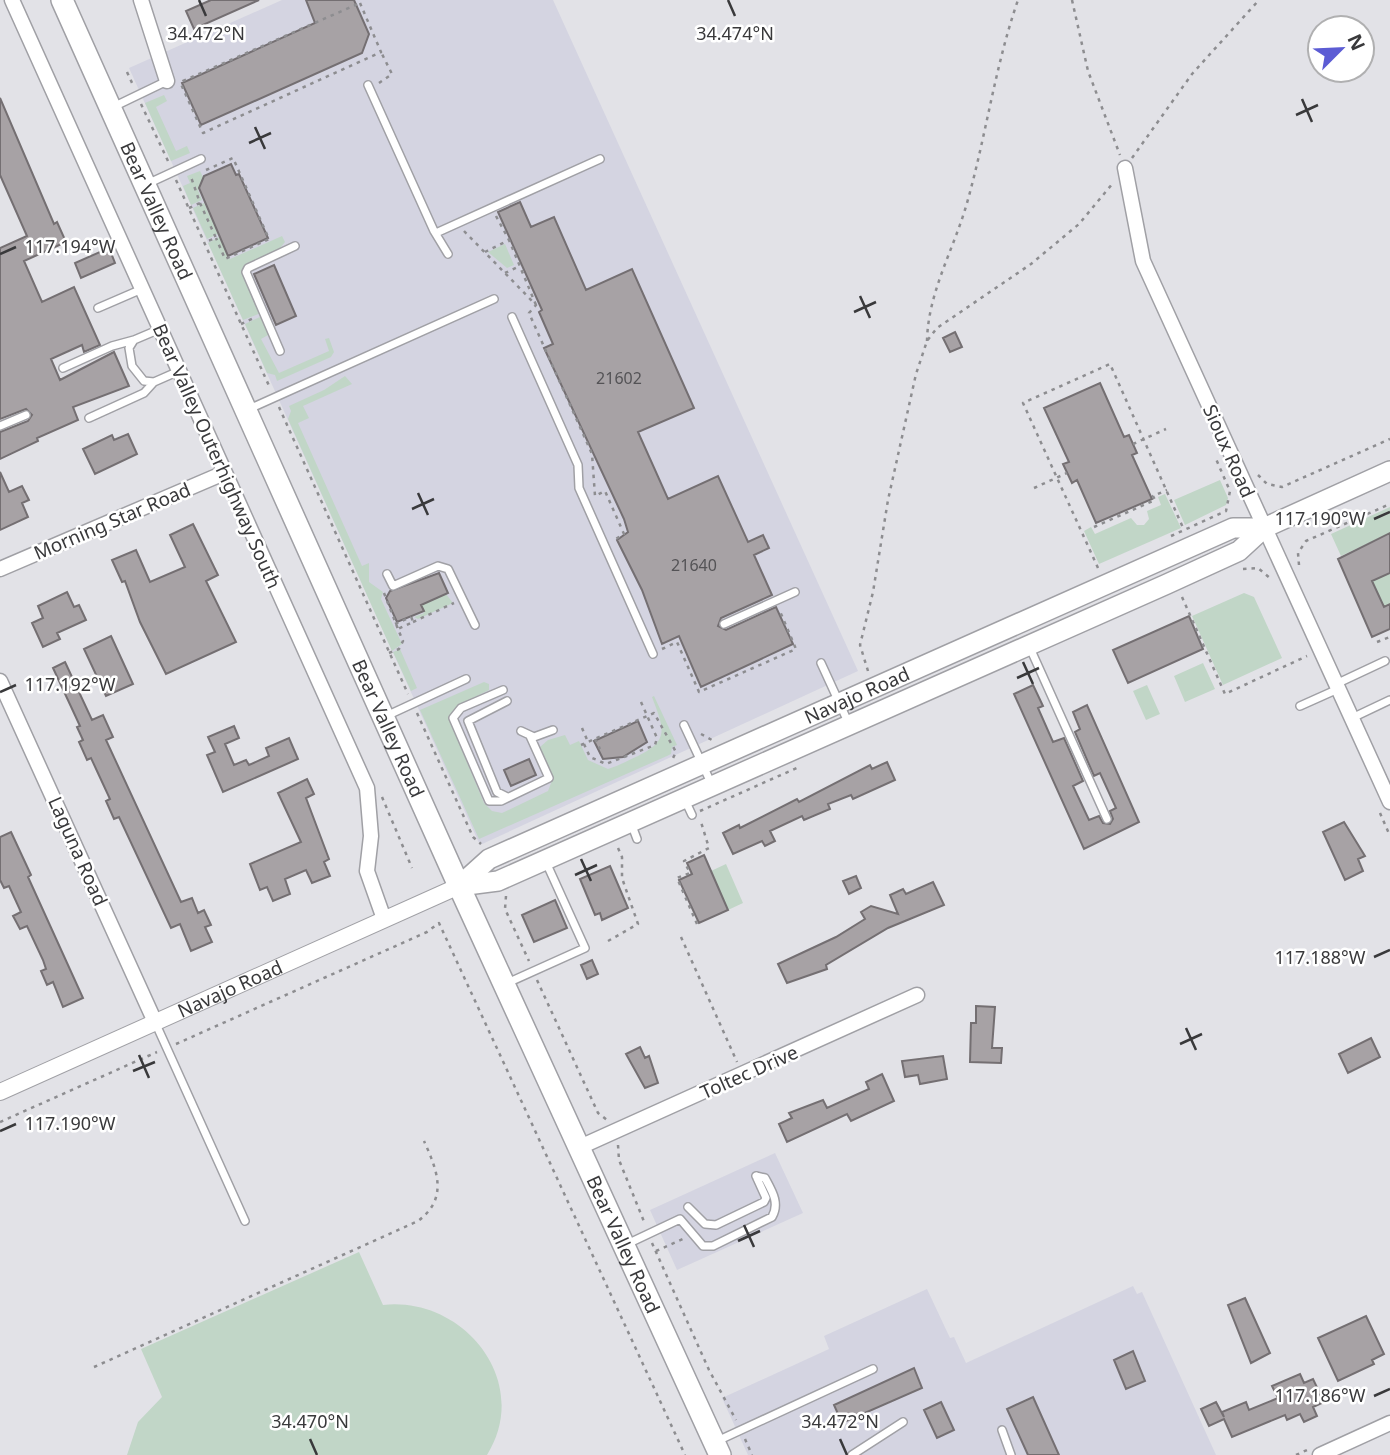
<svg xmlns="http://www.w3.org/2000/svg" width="1390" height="1455" font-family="'Noto Sans',sans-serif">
  <rect width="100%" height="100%" fill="#e2e2e7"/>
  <path fill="#d4d4e1" d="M282 0H553L858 671 480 845 129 68Z
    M775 1153 803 1213 677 1270 650 1210Z
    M1133 1286 1137 1294 1142 1292 1216 1455H748L722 1398 829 1349 824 1336 927 1289 950 1338 954 1337 966 1363Z"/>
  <path fill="#c1d6c7" d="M164 95 167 101 156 107 176 151 187 146 190 153 171 161 145 103Z
    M200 171 203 177 198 190 202 200 191 205 183 186 190 183 187 176Z
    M204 203 218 234 207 239 193 208Z
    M282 236 285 242 280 248 243 267 261 313 243 320 208 243 219 237 230 259Z
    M505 244 514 265 507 268 488 252Z
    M262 316 270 334 261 339 279 373 329 351 325 339 329 338 334 352 331 357 277 381 275 375 267 373 245 324Z
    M345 376 352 384 303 406 309 418 298 423 362 566 369 563V582L383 592 381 599 402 644 392 651 288 419 291 411 289 406 324 390Z
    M1220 480 1228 498 1226 505 1185 525 1174 500Z
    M1165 494 1181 528 1099 564 1084 531 1091 527 1095 534 1131 518 1137 525H1144L1149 519 1147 511 1161 505 1158 497Z
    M1390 507V533L1341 556 1331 534Z
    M1390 573V604L1384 607 1372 581Z
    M1244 593 1254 597 1282 658 1223 685 1192 616Z
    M446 594 453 603 418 619 414 617 424 613 421 605Z
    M400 649 417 688 411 691 393 652Z
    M1203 663 1215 689 1185 702 1174 676Z
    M484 682 489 684V690L457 706 450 721 484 803 492 811 502 813 548 791 553 778 540 747 548 740 565 735 570 745 579 741 588 760 608 769C618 766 629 760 638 756 671 740 663 727 652 697L654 696 677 745 672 747 671 754 667 756 479 839 420 710Z
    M1147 685 1160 714 1146 720 1133 691Z
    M726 864 743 903 728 910 711 871Z
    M359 1252 383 1305C463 1296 533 1381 487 1455H127L138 1422 162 1397 141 1349Z"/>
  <path fill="#a7a2a5" stroke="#746f72" stroke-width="2" d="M211 0H259L194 29 186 11Z
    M306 0H354L369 34 362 53 201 125 182 83 315 23Z
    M0 98 54 224 57 222 66 242 24 261 42 302 74 287 100 345 84 352 82 345 51 359 60 380 114 352 129 386 73 407 78 420 37 438 38 441 0 459V432L28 421 32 415 26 409 0 419V248L27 236 0 175Z
    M231 164 236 175 239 174 268 238 228 256 199 188 204 176Z
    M520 202 531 227 554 217 586 290 632 269 694 408 638 432 668 499 718 476 748 542 763 535 769 548 754 555 772 595 721 618 718 626 726 630 776 607 793 644 701 687 679 636 662 644 642 590 617 540 628 532 624 519 544 348 553 344 539 312 542 310 498 212Z
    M109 248 115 263 81 278 75 263Z
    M274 265 296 316 276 325 254 274Z
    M955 332 962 347 950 352 943 338Z
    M1100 383 1124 437 1129 435 1137 453 1132 455 1152 499 1096 523 1077 480 1072 483 1063 464 1069 462 1044 408Z
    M128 434 137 454 95 474 83 449 112 435 114 440Z
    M0 472 9 492 22 486 29 500 22 503 28 517 0 530Z
    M193 524 218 575 206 581 236 642 166 674 140 622 125 581 122 582 112 560 136 550 150 582 185 567 170 535Z
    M1390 533V573L1372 581 1384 607 1390 604V629L1372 637 1338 559Z
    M439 573 448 593 421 605 424 611 397 622 386 598 390 591Z
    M67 592 74 607 79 605 86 620 57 633 60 639 43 647 32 623 43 618 38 606Z
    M1189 616 1203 649 1128 683 1113 650Z
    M111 636 133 684 106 696 84 649Z
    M65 662 92 720 103 715 113 737 106 740 181 902 192 898 198 913 204 910 211 925 205 927 212 942 191 951 180 924 171 928 119 817 114 819 106 801 110 799 97 771 91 758 87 760 79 742 83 740 77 727 80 726 53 668Z
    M1033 685 1043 706 1038 708 1053 742 1064 738 1083 781 1073 786 1089 820 1099 816 1103 823 1110 824 1113 819 1110 811 1116 808 1100 773 1094 776 1075 732 1080 729 1073 712 1087 705 1139 822 1084 849 1014 694Z
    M638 721 647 742 623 757 603 759 594 741Z
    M234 726 239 738 225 744 234 765 246 760 249 765 269 756 266 748 289 738 298 759 223 792 207 755 215 752 208 737Z
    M529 759 536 775 511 786 504 770Z
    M887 762 895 780 853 799 851 795 828 804 830 809 804 820 802 816 770 831 775 841 765 846 762 841 733 854 723 833 739 825 740 828 797 799 799 802 870 765 872 769Z
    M307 779 314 794 306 798 329 859 324 862 330 876 312 883 306 870 285 879 290 894 273 901 267 887 260 890 250 864 301 842 278 793Z
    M1344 822 1365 856 1358 859 1363 871 1345 880 1323 832Z
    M11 832 31 875 28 877 83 998 63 1007 53 982 47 985 41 971 46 969 43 960 27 926 20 929 13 916 21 912 9 886 4 888 0 880V837Z
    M704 855 728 910 699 923 679 880 692 874 687 863Z
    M610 866 628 908 602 920 600 913 595 915 580 879Z
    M856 876 861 888 849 894 843 881Z
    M933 882 944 905 888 928 826 965 827 969 787 983 778 964 836 937 865 919 861 912 871 906 898 914 890 895 903 889 906 894Z
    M555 900 567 928 534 942 522 915Z
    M592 960 598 974 587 979 581 965Z
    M976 1006 995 1007 992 1048H1002L1001 1063 970 1062 971 1023H976Z
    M1371 1038 1380 1057 1348 1073 1339 1054Z
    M640 1047 645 1058 649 1056 658 1083 645 1088 626 1054Z
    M943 1056 947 1079 920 1084 918 1075 905 1077 902 1061Z
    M882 1074 894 1101 851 1121 847 1114 787 1142 779 1124 792 1118 789 1113 823 1100 827 1108 869 1089 866 1082Z
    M1245 1298 1270 1353 1251 1363 1228 1305Z
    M1366 1316 1384 1354 1372 1360 1374 1364 1338 1381 1318 1338Z
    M1133 1351 1145 1381 1126 1389 1114 1360Z
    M914 1368 922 1388 842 1423 834 1405Z
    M1300 1374 1304 1383 1313 1379 1324 1402 1313 1407 1317 1416 1304 1422 1300 1414 1287 1420 1285 1415 1232 1437 1224 1419 1209 1426 1201 1409 1216 1402 1224 1417 1222 1412 1246 1402 1249 1410 1278 1398 1272 1386Z
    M1033 1397 1059 1455H1028L1007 1409Z
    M941 1402 954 1430 937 1438 924 1410Z"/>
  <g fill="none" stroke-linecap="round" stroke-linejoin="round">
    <g stroke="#a0a0a5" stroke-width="10">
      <path id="service" d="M368 85 434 231 448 254
        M111 108 167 81
        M147 184 201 159
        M436 233 600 159
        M98 308 142 289
        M512 317 578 465 579 488 653 654
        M160 329 134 340 129 348 132 366 144 381 154 382 179 371
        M280 351 246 272 248 268 295 246
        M63 368 112 346 134 340
        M249 409 494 299
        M89 418 144 393 154 382
        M0 426 26 415
        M387 574 393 586 438 566 448 569 475 625
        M724 624 795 592
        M1030 648 1107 819
        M821 663 849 724
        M1336 684 1385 661
        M503 690 461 708 453 718 489 801H501L549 778 530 736
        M1300 706 1338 689
        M384 717 466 679
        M1352 718 1390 700
        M684 725 712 785
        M521 731 534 737 553 730
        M507 797 497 792 468 721 507 701
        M685 800 692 815
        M631 823 637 839
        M505 984 585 948 545 860
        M155 1022 245 1221
        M688 1207 705 1224 716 1225 764 1202 766 1198 756 1176
        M625 1245 680 1219 703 1246H713L772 1217C780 1203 772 1191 765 1178L756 1176
        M1002 1430 1011 1455
        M715 1442 873 1369
        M852 1455 903 1422"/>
    </g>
    <g stroke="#a0a0a5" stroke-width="17">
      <path id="minor" d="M12 0 367 788 371 836 367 871 384 919
        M141 0 167 81
        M1125 168 1143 261 1390 802
        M0 569 224 473
        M0 681 155 1022
        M580 1147 917 995
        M1320 1455 1390 1423"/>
    </g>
    <g stroke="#a0a0a5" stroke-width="18">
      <g id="tertiary">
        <path id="s1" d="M0 1092 459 886"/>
      </g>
    </g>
    <g stroke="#a0a0a5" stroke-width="22">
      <g id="secondary">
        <path d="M459 886 498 881 1167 584 1239 551 1264 528 1390 471"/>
        <path id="s2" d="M459 886 489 859 1233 528H1264"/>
      </g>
    </g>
    <g stroke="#a0a0a5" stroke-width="24">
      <g id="primary">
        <path id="s3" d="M62 0 459 886 720 1455"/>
      </g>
    </g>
    <path stroke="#8d8d90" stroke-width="2.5" stroke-dasharray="3.5 5" stroke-linecap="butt" d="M1072 0 1088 71 1120 155
      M360 3 381 52 203 133 181 84 183 81Z
      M127 72 133 85
      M379 83 392 74 381 52
      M141 104 168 161
      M1132 158 1192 74 1259 0
      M206 170 233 158 269 239 225 259 216 238
      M176 180 270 388
      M200 203 216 238 205 242
      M189 208 200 203 191 177
      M496 216 509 240
      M464 231 536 305 529 313 592 454 595 496 605 491 624 534 614 540
      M485 252 509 240 536 305
      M505 273 520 266
      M241 324 254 318
      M927 341C928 292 954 249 967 203 986 136 995 66 1018 0
      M279 407 408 694
      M1133 444 1166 429
      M1258 475 1267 484 1282 487 1390 439
      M1034 488 1067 473
      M1094 527 1155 500 1153 496 1167 490
      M1171 536 1226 511 1230 491 1216 459
      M1299 565 1298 553 1306 541 1390 504
      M1098 568 1023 403 1110 364 1184 530
      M1243 569 1258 568 1271 579
      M384 593 398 629
      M1182 597 1225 694 1307 656
      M413 622 454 603
      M395 624 411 617
      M1377 642 1390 637
      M662 649 677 642 699 692 796 649 779 609
      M389 653 399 649 403 641 398 629 413 622 411 616
      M868 671 860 645 873 592 888 500 916 374 927 341 937 328 1031 264 1079 224 1113 183
      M417 713 473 837 481 844
      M582 728 588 742
      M701 734 712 740
      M595 739 600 749
      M584 744 590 757 606 764 655 745 657 738 641 702
      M581 745 654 713 676 752 673 758
      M382 797 412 868
      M700 811 799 767
      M1380 813 1390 836
      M506 896 505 909 529 961
      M697 924 677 878 690 873 684 861 709 848 701 822
      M681 937 737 1062
      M608 941 638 924 622 878V857L618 848
      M537 980 598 1113 607 1120
      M176 1044 427 932 439 923 685 1455
      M0 1122 157 1052
      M618 1145 619 1160 645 1224
      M652 1243 709 1370 736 1420
      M656 1251 685 1238
      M94 1367 418 1221C449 1198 437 1170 424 1141
      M745 1439 752 1455
      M1296 1455 1307 1450"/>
    <use href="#service" stroke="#fff" stroke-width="7"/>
    <use href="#minor" stroke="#fff" stroke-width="14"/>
    <use href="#tertiary" stroke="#fff" stroke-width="16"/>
    <use href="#secondary" stroke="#fff" stroke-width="19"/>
    <use href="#primary" stroke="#fff" stroke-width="21"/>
  </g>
  <path fill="none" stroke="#39393b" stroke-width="2.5" d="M199 0 206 16M728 0 735 16M1302 99 1312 122M1296 115 1318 105M255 127 265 149M249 143 271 133M0 254 16 247M860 296 870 318M854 312 876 302M418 493 428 515M412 509 434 499M1374 519 1390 512M1023 662 1033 684M1017 678 1039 668M0 692 16 685M581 859 591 881M575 875 597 865M1374 957 1390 950M1186 1028 1196 1050M1180 1044 1202 1034M139 1055 149 1078M133 1071 155 1062M0 1131 16 1124M744 1225 754 1247M738 1241 760 1231M1374 1396 1390 1389M310 1439 317 1455M840 1439 847 1455"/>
  <g text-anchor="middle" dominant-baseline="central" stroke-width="5" stroke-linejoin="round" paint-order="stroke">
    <g font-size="16" fill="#545356">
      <text x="619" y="378">21602</text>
      <text x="694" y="565">21640</text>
    </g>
    <g font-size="19" fill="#39393b" stroke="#fff">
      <text stroke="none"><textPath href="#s3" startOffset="231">Bear Valley Road</textPath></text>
      <text transform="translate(1229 451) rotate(66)">Sioux Road</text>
      <text transform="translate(217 456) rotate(66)">Bear Valley Outerhighway South</text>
      <text transform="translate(112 521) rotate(-23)">Morning Star Road</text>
      <text stroke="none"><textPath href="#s2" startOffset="443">Navajo Road</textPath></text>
      <text stroke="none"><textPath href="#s3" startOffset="798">Bear Valley Road</textPath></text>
      <text transform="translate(78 851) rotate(66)">Laguna Road</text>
      <text stroke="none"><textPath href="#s1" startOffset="252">Navajo Road</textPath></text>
      <text transform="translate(749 1072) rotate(-24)">Toltec Drive</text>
      <text stroke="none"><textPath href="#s3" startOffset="1365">Bear Valley Road</textPath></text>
    </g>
  </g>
  <g font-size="18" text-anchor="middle" fill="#39393b" stroke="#fff" stroke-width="5" stroke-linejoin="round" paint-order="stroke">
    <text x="206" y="40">34.472°N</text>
    <text x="735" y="40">34.474°N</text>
    <text x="70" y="253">117.194°W</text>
    <text x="1320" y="525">117.190°W</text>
    <text x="70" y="691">117.192°W</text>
    <text x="1320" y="964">117.188°W</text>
    <text x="70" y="1130">117.190°W</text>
    <text x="1320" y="1402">117.186°W</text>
    <text x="310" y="1428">34.470°N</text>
    <text x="840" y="1428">34.472°N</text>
  </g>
  <g transform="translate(1341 49) rotate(66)"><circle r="33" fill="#ffffff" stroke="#b0b0b1" stroke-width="2"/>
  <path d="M0-5L12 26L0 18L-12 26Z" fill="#5c5cd4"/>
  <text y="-10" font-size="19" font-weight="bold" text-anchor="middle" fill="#39393b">N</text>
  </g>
</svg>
